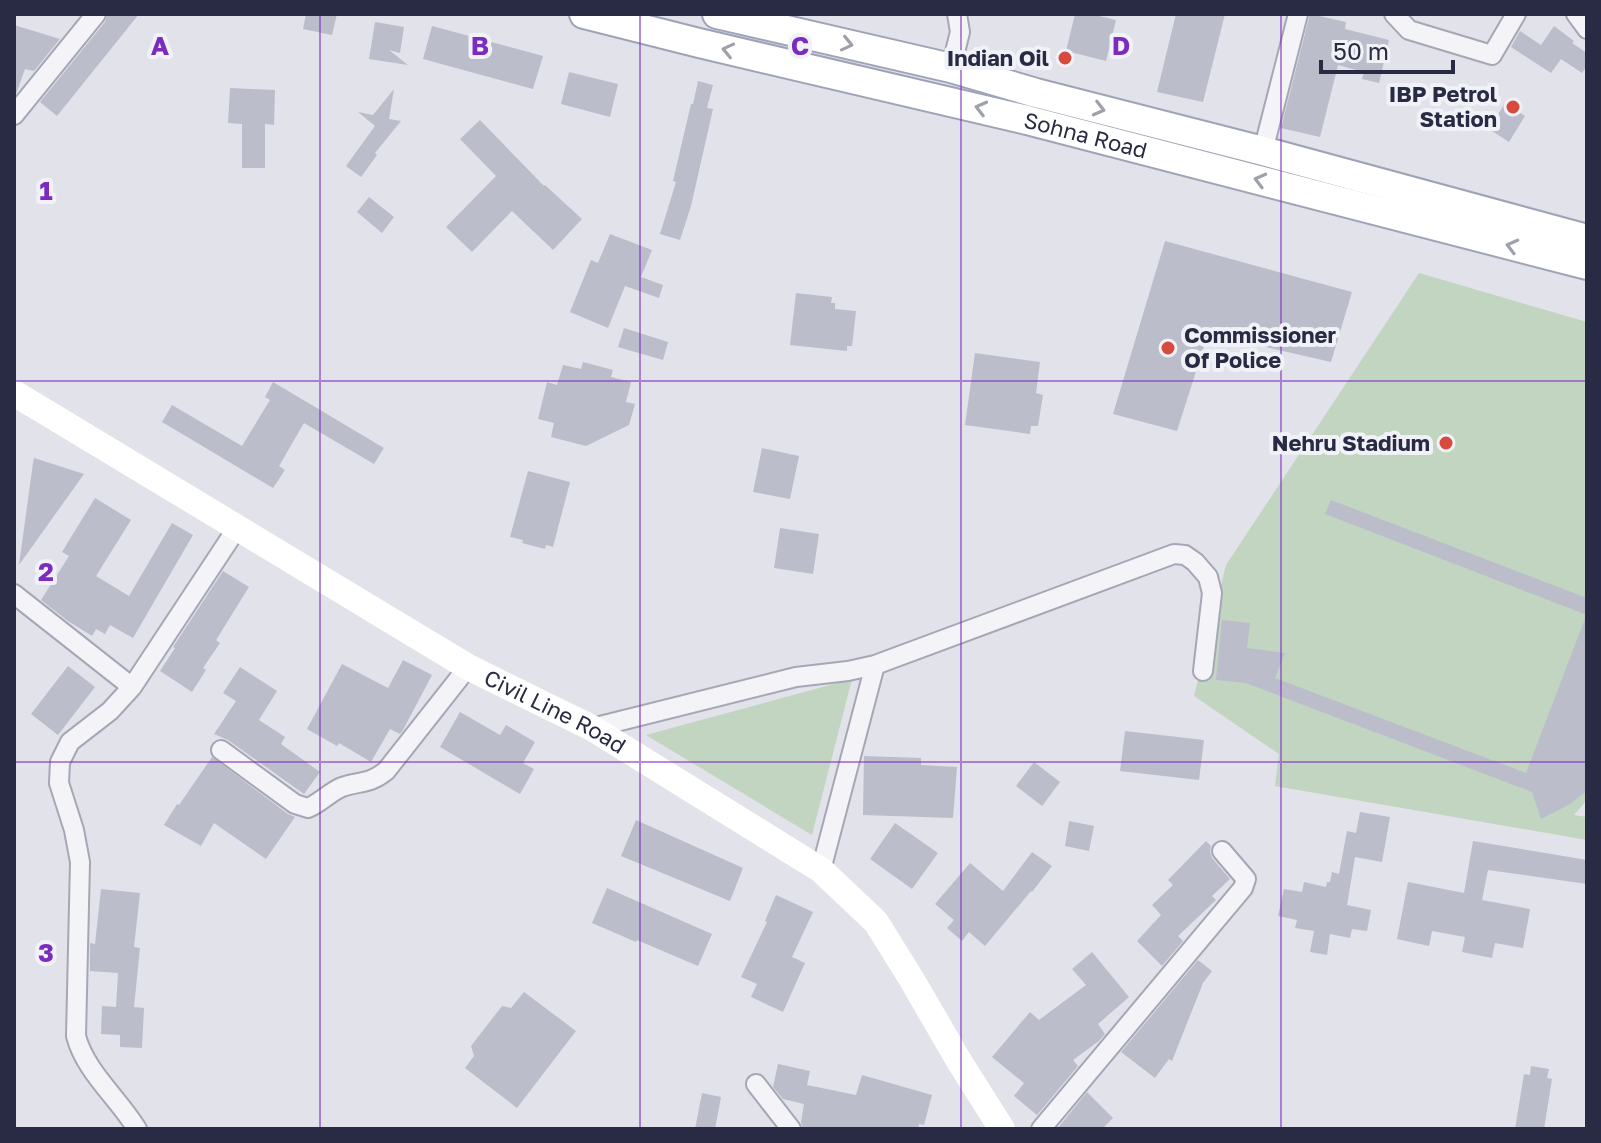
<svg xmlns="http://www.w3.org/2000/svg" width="1601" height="1143" viewBox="0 0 1601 1143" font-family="'Golos Text',sans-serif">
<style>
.green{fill:#c2d5c1}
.building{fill:#bbbdcb}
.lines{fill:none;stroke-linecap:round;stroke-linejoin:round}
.street-casing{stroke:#a6a7b5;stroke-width:22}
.primary-casing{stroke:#9fa3b7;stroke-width:32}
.street{stroke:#f4f4f8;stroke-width:18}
.secondary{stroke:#fff;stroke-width:26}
.primary{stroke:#fff;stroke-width:28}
.oneway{stroke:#9ea0aa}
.grid{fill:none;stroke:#7b2cbf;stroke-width:2;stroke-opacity:0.55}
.poi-dot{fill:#d74b3e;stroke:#f1f2f8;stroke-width:3}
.labels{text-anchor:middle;stroke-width:8;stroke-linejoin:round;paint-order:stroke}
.poi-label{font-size:22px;font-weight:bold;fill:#282b43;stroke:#f1f2f8;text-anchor:end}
.street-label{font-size:22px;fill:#282b43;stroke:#f1f2f8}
.grid-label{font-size:26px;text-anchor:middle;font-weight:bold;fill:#7b2cbf;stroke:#f1f2f8;stroke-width:8;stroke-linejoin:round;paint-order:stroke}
</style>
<rect width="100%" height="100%" fill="#e1e2ea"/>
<path class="green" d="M1419 273 1587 322V800L1574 815 1587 817V840L1275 786 1279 754 1194 696 1226 565Z
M852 679 812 835 646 735Z"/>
<path class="building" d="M108 14H139L57 116 40 102 105 22Z
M306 14H337L332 35 303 29Z
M1075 14H1091L1116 20 1106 61 1066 51Z
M1176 14H1225L1203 102 1157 92Z
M1310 14 1346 22 1345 29 1389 40 1379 83 1362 79 1364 72 1338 65 1320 137 1281 128Z
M375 22 404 27 400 53 389 50 408 65 369 59Z
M14 25 60 39 34 71 25 69 16 94 14 93Z
M432 26 543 56 533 89 423 59Z
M1554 26 1574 41 1572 43 1587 53V66L1582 73 1561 59 1551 73 1511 47 1520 31 1541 45Z
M569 72 618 84 610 117 561 104Z
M698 81 713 85 707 108 713 109 691 206 680 240 660 234 676 182 673 181 691 104H693Z
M230 88 275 90 274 125 265 124V168H242V124L228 123Z
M394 89 389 119 401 121 375 153 377 155 361 177 346 166 375 126 358 112 373 115Z
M1505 103 1525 116 1509 142 1489 129Z
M480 120 544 186 545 185 582 219 553 250 512 211 472 252 446 227 496 176 460 139Z
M369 197 394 217 382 233 357 212Z
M610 234 652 250 641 277 663 285 659 298 625 286 608 328 570 312 591 260 598 263Z
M1165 241 1352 292 1331 362 1208 334 1177 431 1113 414Z
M796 293 832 297 831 303H835V309L856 311 852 346H847V351L790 345Z
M624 328 668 342 663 360 618 347Z
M975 353 1040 362 1036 393 1043 395 1038 426H1031L1030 434 965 425Z
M583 362 613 370 611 377 631 382 626 402 635 404 629 425 586 446 551 437 554 423 538 419 547 382 557 385 563 365 581 369Z
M273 382 384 448 374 464 304 423 279 466 285 470 273 488 162 422 172 405 242 446 270 400 265 397Z
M762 448 799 456 790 499 753 492Z
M34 458 84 474 19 565 33 463Z
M528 471 570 482 553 547 546 545 545 549 522 543 523 540 510 537Z
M95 498 131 520 96 576 129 596 172 523 193 535 133 638 110 625 105 634 96 629 92 636 68 621 41 600 69 556 62 552Z
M1331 500 1587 598V615L1325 514Z
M780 528 819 534 813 574 774 568Z
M223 571 249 587 216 640 220 643 203 668 206 670 192 692 160 671 175 648 173 647Z
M1586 616 1587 791 1570 804 1541 819 1532 792 1246 683 1216 680 1222 620 1250 623 1247 648 1285 653 1275 678 1526 773Z
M403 660 432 675 403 730 400 734 390 729 371 762 339 743 337 746 307 729 342 664 388 688Z
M68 666 95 687 58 735 31 714Z
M240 667 277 691 259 720 285 737 281 744 320 772 304 794 228 740 214 734 236 701 223 693Z
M460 712 500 735 506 725 535 742 523 763 534 769 520 794 440 747Z
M1125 731 1204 740 1199 780 1120 771Z
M864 756 921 758V765L957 767 953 818 863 815Z
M212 757 288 814 295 817 266 859 214 823 201 846 164 825 177 804 179 805Z
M1034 762 1060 782 1042 806 1016 786Z
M1360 812 1390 817 1382 862 1355 857 1347 905 1371 910 1367 931 1352 929 1350 938 1330 934 1327 955 1310 952 1314 931 1295 928 1297 920 1278 916 1284 889 1302 892 1304 882 1326 887 1327 882H1330L1332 872 1339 874 1347 831 1356 833Z
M636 820 743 868 730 901 621 856Z
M1069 821 1094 826 1089 851 1065 846Z
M895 823 938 853 912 889 870 859Z
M1206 841 1211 846 1210 852 1212 858 1230 879 1212 896 1216 900 1178 936 1183 941 1162 966 1137 941 1161 915 1152 905 1173 885 1168 880Z
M1473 841 1587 860V884L1488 870 1482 900 1530 909 1523 948 1495 943 1492 958 1462 952 1465 937 1432 931 1429 946 1397 939 1408 882 1464 893Z
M1032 852 1052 866 1032 892 1031 891 985 946 969 932 962 941 947 928 954 920 935 904 970 863 1003 891Z
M607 888 712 934 698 966 637 940 636 942 592 923Z
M101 889 140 893 134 947 140 948 134 1007 144 1008 142 1048 120 1047V1035L101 1034 102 1006 116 1007 118 973 90 971V943L95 944Z
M776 895 813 912 792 957 805 963 783 1012 751 997 757 984 741 977 767 922 765 921Z
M1092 952 1129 997 1098 1024 1105 1034 1099 1041 1073 1060 1078 1066 1037 1115 1014 1096 1024 1083 992 1057 1030 1012 1039 1020 1086 985 1072 969Z
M1198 960 1212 971 1203 983 1172 1061 1169 1059 1155 1078 1121 1052Z
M524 992 576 1031 517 1108 465 1068 474 1056 471 1046 502 1006 511 1008Z
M778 1064 810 1071 807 1085 856 1095 862 1075 932 1095 924 1125 919 1124 918 1129H803L801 1122 804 1104 783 1099 773 1087Z
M1531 1066 1549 1069 1547 1078 1552 1079 1544 1129H1515L1524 1074 1530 1075Z
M1087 1092 1113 1118 1102 1129H1057Z
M702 1093 721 1097 715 1129H695Z"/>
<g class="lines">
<g class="street-casing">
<path id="street" d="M1394 14 1409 30 1492 55 1516 14
M1576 14 1587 29
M951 68 960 32 957 14
M14 115 96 14
M1263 151 1298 14
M14 594 132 687
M592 728 796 677 848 671 875 665 1174 554 1185 555 1195 562 1208 577 1212 593 1203 671
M221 750 295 804 308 808C320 803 330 792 342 787 360 781 370 784 386 771L468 667
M821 870 875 665
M756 1084 791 1129
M137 1129C118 1098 85 1071 76 1036L80 862 74 830 59 783 60 762 70 742 110 711 132 687 237 528
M1041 1129 1243 888 1246 879 1222 851"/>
</g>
<g class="primary-casing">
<g id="primary">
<path id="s2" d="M584 14 699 43 1027 120 1587 265"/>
<path d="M717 14 951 68 1036 93 1263 151 1587 239"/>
</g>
</g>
<use href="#street" class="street"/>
<path class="secondary" id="s1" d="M14 393 468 667 592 728 821 870 876 922 912 980 959 1061 1002 1129"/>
<use href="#primary" class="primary"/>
</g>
<defs><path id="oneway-chevron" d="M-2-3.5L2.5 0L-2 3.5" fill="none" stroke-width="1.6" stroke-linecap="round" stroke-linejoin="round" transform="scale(2)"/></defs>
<g class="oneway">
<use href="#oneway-chevron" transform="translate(847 44) rotate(13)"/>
<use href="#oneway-chevron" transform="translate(728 50) rotate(-167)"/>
<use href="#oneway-chevron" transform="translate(981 108) rotate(-166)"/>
<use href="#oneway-chevron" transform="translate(1099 109) rotate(14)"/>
<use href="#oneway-chevron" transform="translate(1260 180) rotate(-165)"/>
<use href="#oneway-chevron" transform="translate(1512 246) rotate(-165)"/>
</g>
<path class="grid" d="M320 14V1129M640 14V1129M961 14V1129M1281 14V1129M14 381H1587M14 762H1587"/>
<g class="poi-dot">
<circle cx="1065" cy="58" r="8"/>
<circle cx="1513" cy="107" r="8"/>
<circle cx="1168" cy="348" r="8"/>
<circle cx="1446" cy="443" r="8"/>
</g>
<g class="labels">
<g class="poi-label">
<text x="1049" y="66">Indian Oil</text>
<text x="1497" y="102">IBP Petrol<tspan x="1497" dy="25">Station</tspan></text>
<text x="1184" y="343" text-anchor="start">Commissioner<tspan x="1184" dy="25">Of Police</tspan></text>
<text x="1430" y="451">Nehru Stadium</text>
</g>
<g class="street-label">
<text dy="8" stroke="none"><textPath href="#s2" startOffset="516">Sohna Road</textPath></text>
<text dy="8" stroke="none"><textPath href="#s1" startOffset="628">Civil Line Road</textPath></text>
</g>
</g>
<g class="grid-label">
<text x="160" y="55">A</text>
<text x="480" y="55">B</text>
<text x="800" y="55">C</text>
<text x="1121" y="55">D</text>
<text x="46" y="200">1</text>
<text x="46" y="581">2</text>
<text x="46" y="962">3</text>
</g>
<rect width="1601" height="1143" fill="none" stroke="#282b43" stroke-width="32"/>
<path d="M1321 60v12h132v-12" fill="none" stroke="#282b43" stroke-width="4"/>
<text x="1333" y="60" font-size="24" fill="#282b43" stroke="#f1f2f8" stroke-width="6" paint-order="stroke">50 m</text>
</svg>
